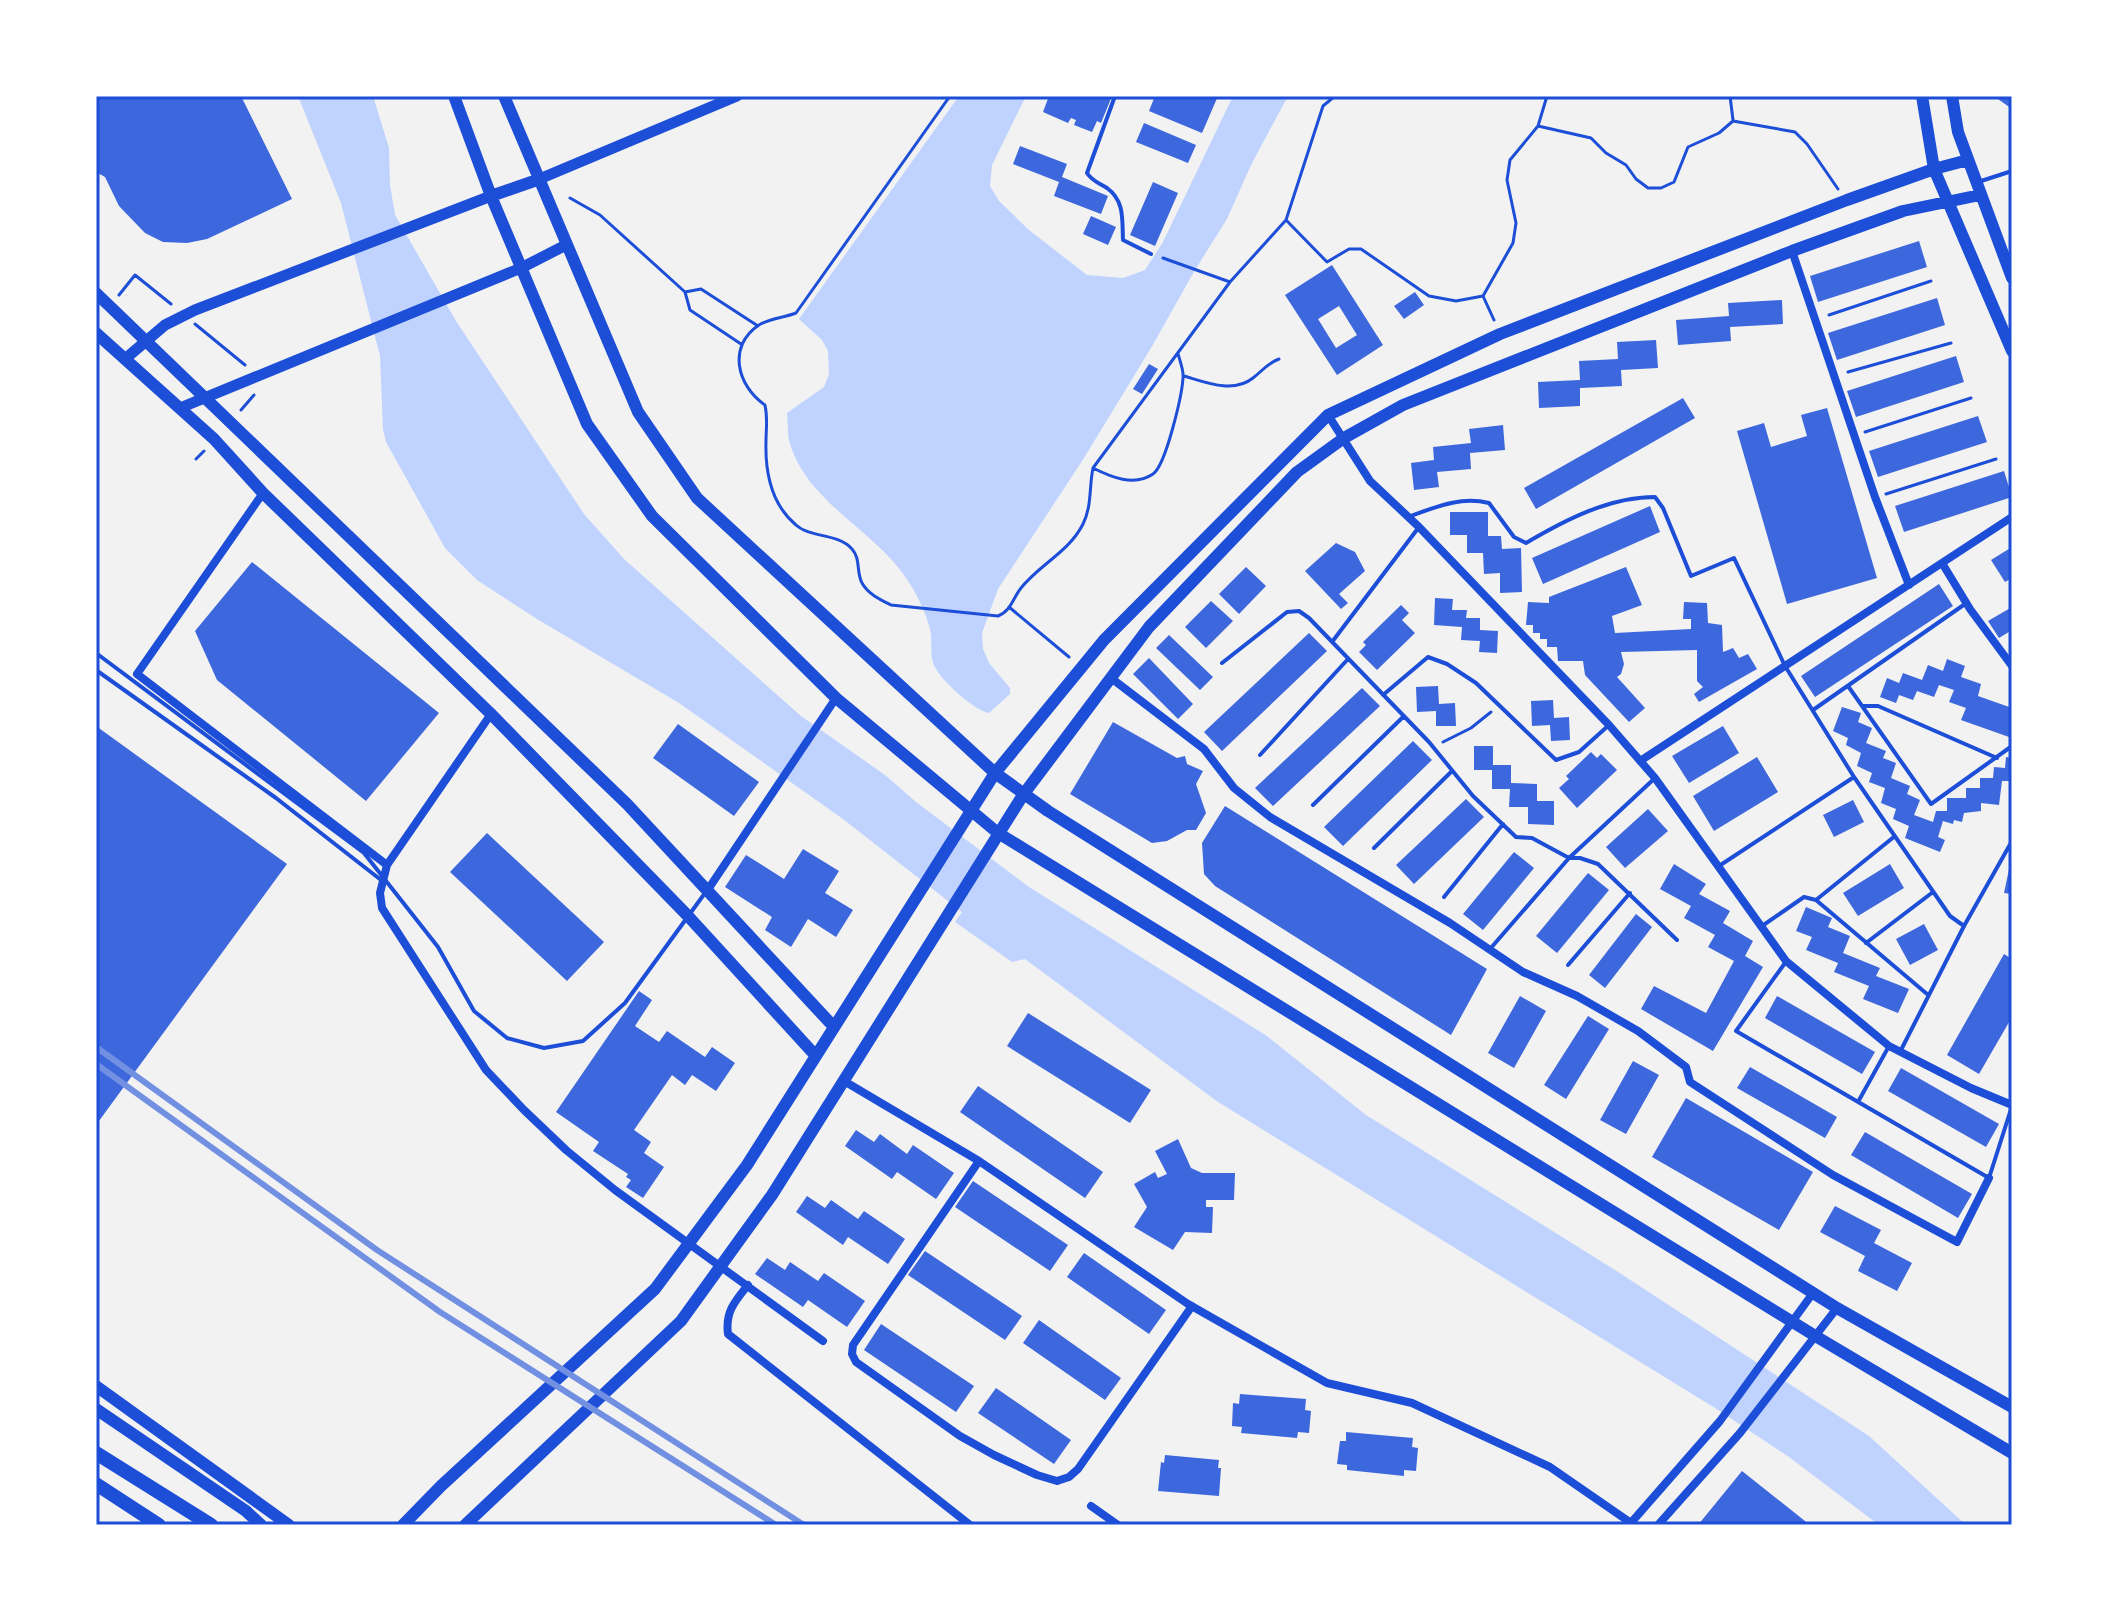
<svg xmlns="http://www.w3.org/2000/svg" width="2108" height="1621" viewBox="0 0 2108 1621" font-family="Literata,serif">
<style>
.water{fill:#bfd3fe}
.building{fill:#3d67dc;fill-rule:evenodd}
.lines{fill:none;stroke-linecap:round;stroke-linejoin:round}
.path{stroke:#1d4ed8;stroke-width:3}
.service{stroke:#1d4ed8;stroke-width:4}
.minor{stroke:#1d4ed8;stroke-width:8}
.tertiary{stroke:#1d4ed8;stroke-width:11}
.secondary{stroke:#1d4ed8;stroke-width:12}
.primary{stroke:#1d4ed8;stroke-width:14}
.rail{stroke:#7290e2;stroke-width:6}
.neatline{fill:none;stroke:#1d4ed8;stroke-width:3}
</style>
<rect width="100%" height="100%" fill="#f2f2f2"/>
<path class="water" d="M298 96H373L389 148 390 185 395 215 456 321 584 514 624 559 801 716 885 775 916 802 1029 887 1267 1036 1366 1115 1615 1270 1869 1436 1966 1525H1879L1789 1457 1715 1408 1218 1102 1025 959 1012 962 955 922 962 912 843 819 679 703 537 619 477 580 445 548 386 442 383 429 380 356 341 203Z
M959 96H1026L992 165 990 186 999 201 1029 230 1087 275 1123 278 1145 270 1163 242 1233 96H1288L1251 165 1227 219 1195 270 1151 348 1084 458 998 589 982 633 983 649 989 663 1010 688V694L989 713C975 711 939 679 934 665 929 654 933 641 930 629 926 613 918 597 910 584 878 531 809 505 790 444 787 434 788 422 787 413L824 387 829 374 828 351 822 340 799 319Z"/>
<path class="building" d="M96 96H241L292 199 207 239 187 243 163 242 145 233 119 206 105 177 96 172Z
M1049 96H1112L1101 123 1097 121 1092 132 1074 125 1076 120 1071 118 1068 123 1043 112Z
M1155 96H1218L1202 133 1149 111Z
M1997 96H2012V109L1998 99Z
M1144 123 1196 145 1188 163 1136 142Z
M1020 146 1067 164 1062 177 1108 196 1101 214 1054 196 1059 182 1013 164Z
M1153 182 1178 193 1155 246 1130 235Z
M1091 216 1116 227 1108 245 1083 234Z
M1919 241 1927 267 1818 302 1810 276Z
M1332 265 1383 345 1337 375 1285 295ZM1339 306 1357 335 1336 348 1318 319Z
M1415 292 1424 305 1404 319 1394 306Z
M1937 298 1945 325 1837 360 1828 333Z
M1782 300 1783 324 1730 327 1731 341 1678 345 1676 320 1729 316 1728 303Z
M1656 340 1658 368 1621 370 1622 386 1580 388V406L1539 408 1538 382 1580 380 1579 361 1618 359 1617 342Z
M1956 356 1964 382 1856 417 1847 391Z
M1149 364 1158 369 1142 394 1133 389Z
M1683 398 1695 418 1536 509 1524 488Z
M1827 408 1877 578 1787 604 1737 431 1764 423 1771 447 1807 436 1801 415Z
M1978 416 1987 442 1878 477 1869 451Z
M1503 425 1505 450 1470 453 1471 469 1437 472 1439 487 1414 490 1411 463 1434 460 1433 447 1471 443 1469 429Z
M2004 471 2012 497 1904 532 1895 506Z
M1650 506 1660 532 1543 584 1532 558Z
M1450 512H1488V536H1501L1502 549 1521 548 1522 592 1500 593V573L1484 574 1483 553H1467V535H1450Z
M1336 543 1355 552 1365 571 1339 594 1348 603 1341 609 1305 571Z
M2012 547V578L2005 582 1991 560Z
M252 562 439 713 366 801 217 680 195 631Z
M1246 567 1266 586 1239 614 1219 594Z
M1626 567 1642 605 1612 616 1615 633 1691 629V619H1683L1684 602 1707 603 1708 623 1722 625 1723 652 1733 648 1739 658 1748 654 1757 669 1699 702 1694 694 1703 687 1697 681V650L1621 652 1624 664 1621 674 1617 677 1645 708 1629 722 1585 675 1583 661H1558L1557 647H1547V639H1540V633H1533V625H1526L1528 602 1549 603V597Z
M1939 584 1953 606 1815 697 1801 676Z
M1435 598 1453 599 1452 610H1467L1466 618H1480V630L1498 631 1497 653 1479 652 1480 641 1461 640 1462 627 1434 625Z
M1211 601 1233 621 1206 648 1185 627Z
M1401 605 1409 613 1402 620 1415 633 1377 670 1359 652 1366 645 1363 642Z
M2012 607V630L1999 638 1988 621Z
M1309 633 1327 651 1222 751 1204 732Z
M1169 635 1213 677 1200 690 1156 648Z
M1149 658 1193 704 1178 719 1133 674Z
M1947 659 1965 666 1961 677 1981 684 1978 696 2012 708 2009 737 1961 720 1966 708 1949 702 1954 690 1939 685 1934 697 1917 691 1913 700 1899 695 1896 703 1880 697 1887 678 1899 683 1903 673 1922 680 1928 665 1943 671Z
M1438 686 1439 704 1455 703 1456 726H1436V711L1417 712 1416 687Z
M1362 688 1380 706 1273 806 1255 788Z
M1553 700 1554 718 1569 717 1570 740 1551 741 1550 725 1532 726 1531 701Z
M1842 707 1861 713 1858 722 1872 728 1866 743 1886 751 1883 758 1896 763 1891 778 1910 786 1907 794 1920 800 1914 815 1933 822 1936 811H1947V798H1966V788H1980V778H1993L1994 767 2005 768 2006 757 2012 758V781H2002L1999 805 1981 803V811L1964 813 1962 822 1954 820 1953 824 1943 821 1938 837 1945 840 1940 852 1905 838 1909 826 1893 819 1896 809 1881 803 1885 788 1869 782 1872 773 1857 766 1861 753 1846 745 1848 738 1833 731Z
M1113 722 1177 758 1185 756 1187 764 1203 771 1196 784 1206 813 1196 830H1187L1167 841 1152 843 1070 794Z
M678 724 759 782 734 816 653 758Z
M96 726 287 864 96 1125Z
M1723 726 1739 753 1689 783 1672 756Z
M1413 741 1432 760 1343 846 1324 827Z
M1474 746H1493V765H1511V783L1537 784V801H1554V825L1528 824V807H1509L1510 789H1492V770H1474Z
M1591 752 1597 758 1601 754 1617 770 1577 808 1559 788 1569 779 1566 776Z
M1757 757 1778 792 1714 831 1693 796Z
M1466 799 1484 817 1414 884 1396 865Z
M1853 800 1864 822 1834 837 1823 815Z
M1225 806 1487 969 1451 1035 1215 886 1204 874 1202 843Z
M1648 809 1668 831 1625 868 1606 847Z
M487 833 604 942 567 981 450 872Z
M803 849 839 871 825 893 853 910 836 937 808 919 791 947 765 930 772 917 725 887 746 855 784 879Z
M1514 852 1534 868 1483 930 1463 914Z
M2011 860 2012 861V894L2004 893Z
M1674 864 1706 884 1699 894 1730 911 1723 923 1753 941 1745 956 1763 967 1713 1051 1641 1009 1654 986 1706 1013 1734 961 1708 947 1715 935 1684 918 1691 906 1660 889Z
M1890 864 1904 888 1858 916 1843 893Z
M1588 873 1609 890 1557 953 1536 936Z
M1806 907 1832 918 1828 927 1850 936 1843 953 1880 968 1876 976 1909 989 1898 1013 1863 999 1869 986 1834 972 1838 963 1806 950 1812 937 1796 931Z
M1636 914 1652 927 1605 988 1589 975Z
M1924 924 1938 950 1910 965 1896 939Z
M2004 954 2012 959V1017L1979 1074 1947 1055Z
M639 991 652 1000 635 1026 659 1042 667 1031 705 1057 712 1047 735 1063 716 1091 692 1075 685 1085 672 1075 634 1130 651 1142 644 1153 664 1167 643 1198 626 1187 631 1180 626 1177 628 1174 593 1151 599 1142 556 1112Z
M1520 996 1546 1011 1514 1068 1488 1053Z
M1777 996 1875 1052 1862 1074 1765 1018Z
M1028 1013 1151 1090 1130 1123 1007 1046Z
M1588 1016 1609 1029 1566 1099 1544 1085Z
M1633 1061 1659 1075 1626 1134 1600 1120Z
M1750 1067 1837 1117 1825 1138 1737 1088Z
M1901 1068 1999 1124 1986 1147 1888 1091Z
M978 1086 1103 1172 1085 1198 960 1112Z
M1686 1098 1813 1172 1779 1230 1652 1157Z
M856 1130 874 1142 880 1134 907 1154 913 1145 954 1173 936 1199 897 1172 892 1179 845 1146Z
M1865 1132 1972 1194 1958 1218 1851 1155Z
M1178 1139 1191 1168 1202 1173H1235L1234 1200H1206V1207H1213L1212 1233 1185 1232 1173 1250 1134 1227 1147 1207 1134 1184 1155 1172 1158 1178 1167 1174 1155 1151Z
M973 1181 1068 1245 1050 1271 955 1207Z
M807 1196 825 1208 831 1200 858 1219 864 1211 905 1239 888 1264 848 1237 843 1245 796 1212Z
M1835 1206 1881 1230 1874 1243 1912 1263 1897 1291 1858 1271 1865 1256 1820 1232Z
M925 1251 1022 1316 1005 1340 908 1275Z
M1084 1253 1166 1310 1149 1334 1067 1277Z
M767 1258 785 1270 790 1262 818 1281 824 1273 865 1301 847 1327 808 1300 803 1307 755 1274Z
M1039 1320 1121 1378 1105 1400 1023 1343Z
M881 1324 974 1386 956 1412 864 1350Z
M996 1388 1071 1440 1054 1464 978 1413Z
M1240 1394 1306 1399 1305 1410 1311 1411 1309 1433 1298 1432 1297 1438 1241 1433 1242 1427 1232 1426 1233 1403 1239 1404Z
M1346 1432 1413 1438 1412 1447 1418 1448 1416 1471 1404 1470V1476L1347 1470V1465L1337 1464 1340 1441H1346Z
M1165 1455 1219 1460 1218 1468H1221L1219 1496 1158 1491 1161 1462 1164 1463Z
M1742 1471 1810 1525H1698Z"/>
<g class="lines">
<path class="path" d="M950 96 796 313C784 318 770 318 759 325 727 346 737 386 765 405 768 419 766 428 766 441 765 472 771 504 796 525 810 538 838 533 852 549 861 559 856 572 862 583 868 594 881 600 891 605L998 616C1011 611 1013 598 1021 588 1040 564 1069 552 1083 524 1092 506 1089 487 1093 468L1230 282 1286 220 1323 106 1335 96
M1547 96 1538 126 1591 138 1606 153 1626 165 1636 179 1648 188H1661L1674 182 1688 147 1719 133 1733 121 1795 132 1807 144 1838 189
M1730 96 1733 120
M570 198 600 215 685 292
M1286 220 1327 262 1349 249H1361L1429 296 1456 301 1483 296
M1163 258 1230 282
M119 295 135 275 171 304
M1829 315 1931 281
M1494 320 1483 296 1513 243 1516 223 1507 180 1510 160 1538 126
M195 324 245 365
M741 344 690 310 685 292 701 289 758 326
M1848 372 1951 343
M1184 376C1205 382 1233 394 1253 378 1262 371 1268 363 1279 359
M241 410 254 395
M1865 432 1971 398
M196 459 204 451
M1093 468C1111 477 1134 487 1153 474 1166 465 1182 395 1183 378 1184 371 1180 361 1178 354
M1886 494 1996 459
M1009 607 1069 657
M1443 742 1471 728 1491 712"/>
<path class="service" d="M1115 96 1087 173C1093 182 1098 182 1107 188 1125 201 1122 220 1123 240L1151 254
M1978 182 2012 171
M1408 517C1436 507 1460 496 1489 503L1514 537 1526 543C1565 520 1609 497 1655 497L1663 508 1691 576 1734 558 1785 666 1854 777 1950 916 1964 926
M1332 642 1419 527
M96 653 364 853 438 947 474 1011 507 1038 544 1048 583 1041 625 1003 705 893
M1222 663 1287 612 1299 611 1309 618 1429 742 1473 796 1516 837 1532 838 1569 858H1580L1598 864 1677 940
M96 670 276 798 381 880
M1848 686 1931 804 2012 746
M1383 695 1428 657 1447 664 1476 683 1556 760 1579 752 1609 725
M1862 706H1878L1997 758
M1813 710 1965 604
M1260 755 1348 659
M1313 805 1404 716
M1374 848 1452 771
M1719 866 1854 777
M1444 897 1503 824
M1816 900 1927 994
M1762 926 1804 897 1816 900 1895 836
M1866 943 1933 892
M1490 949 1569 858 1655 778
M1785 963 1736 1031 1989 1178 2012 1106
M1568 965 1630 893
M1901 1050 1964 926 2012 841
M1858 1102 1889 1046"/>
<path class="minor" d="M1792 251 1875 497 1909 585
M1328 415 1370 481 1419 527 1609 725 1655 778 1786 961 1889 1046 1971 1088 2012 1105
M263 493 137 674 387 865 491 714
M1942 563 1970 609 2012 666
M1111 678 1204 749 1234 788 1270 817 1450 923 1523 972 1577 996 1638 1031 1686 1067 1690 1082 1833 1175 1957 1242 1989 1178
M1640 761 2012 517
M387 865 380 893 382 908 486 1070 524 1110 566 1150 615 1190 823 1341
M707 891 836 698
M844 1081 979 1161 1188 1304 1327 1383 1412 1403 1550 1467 1634 1525
M979 1161 853 1345 852 1354 856 1362 960 1436 994 1455 1037 1475 1057 1481 1069 1477 1078 1469 1192 1306
M748 1285C735 1301 725 1312 728 1334L970 1525
M1091 1506 1118 1525
M1630 1524 1720 1421 1813 1293
M1658 1525 1740 1433 1837 1308"/>
<path class="tertiary" d="M537 180 737 96
M125 359 165 325 195 310 491 196
M180 408 521 268 566 245"/>
<path class="secondary" d="M454 96 491 196 587 424 652 516 836 698 998 833 1817 1337 2012 1453
M504 96 638 412 697 498 995 773 1048 811 1837 1308 2012 1407
M1922 96 1934 169 2012 351
M1952 96 1958 132 2012 278
M491 196 537 180
M96 293 627 804 833 1026
M96 333 214 439 263 493 491 714 688 916 815 1055
M96 1386 289 1525
M96 1409 246 1511 261 1525
M403 1525 441 1486 655 1289 747 1165 995 773 1104 640 1328 415 1500 334 1847 200 1934 169 1968 160
M465 1525 681 1321 772 1195 1023 795 1149 627 1297 472 1344 438 1403 405 1792 251 1903 211 1980 195"/>
<path class="primary" d="M96 1453 211 1525
M96 1484 159 1525"/>
<path class="rail" d="M96 1047 377 1250 804 1525
M96 1064 440 1312 776 1525"/>
</g>
<rect width="2108" height="1621" fill="none" stroke="#ffffff" stroke-width="196"/>
<rect x="98" y="98" width="1912" height="1425" class="neatline"/>
</svg>
